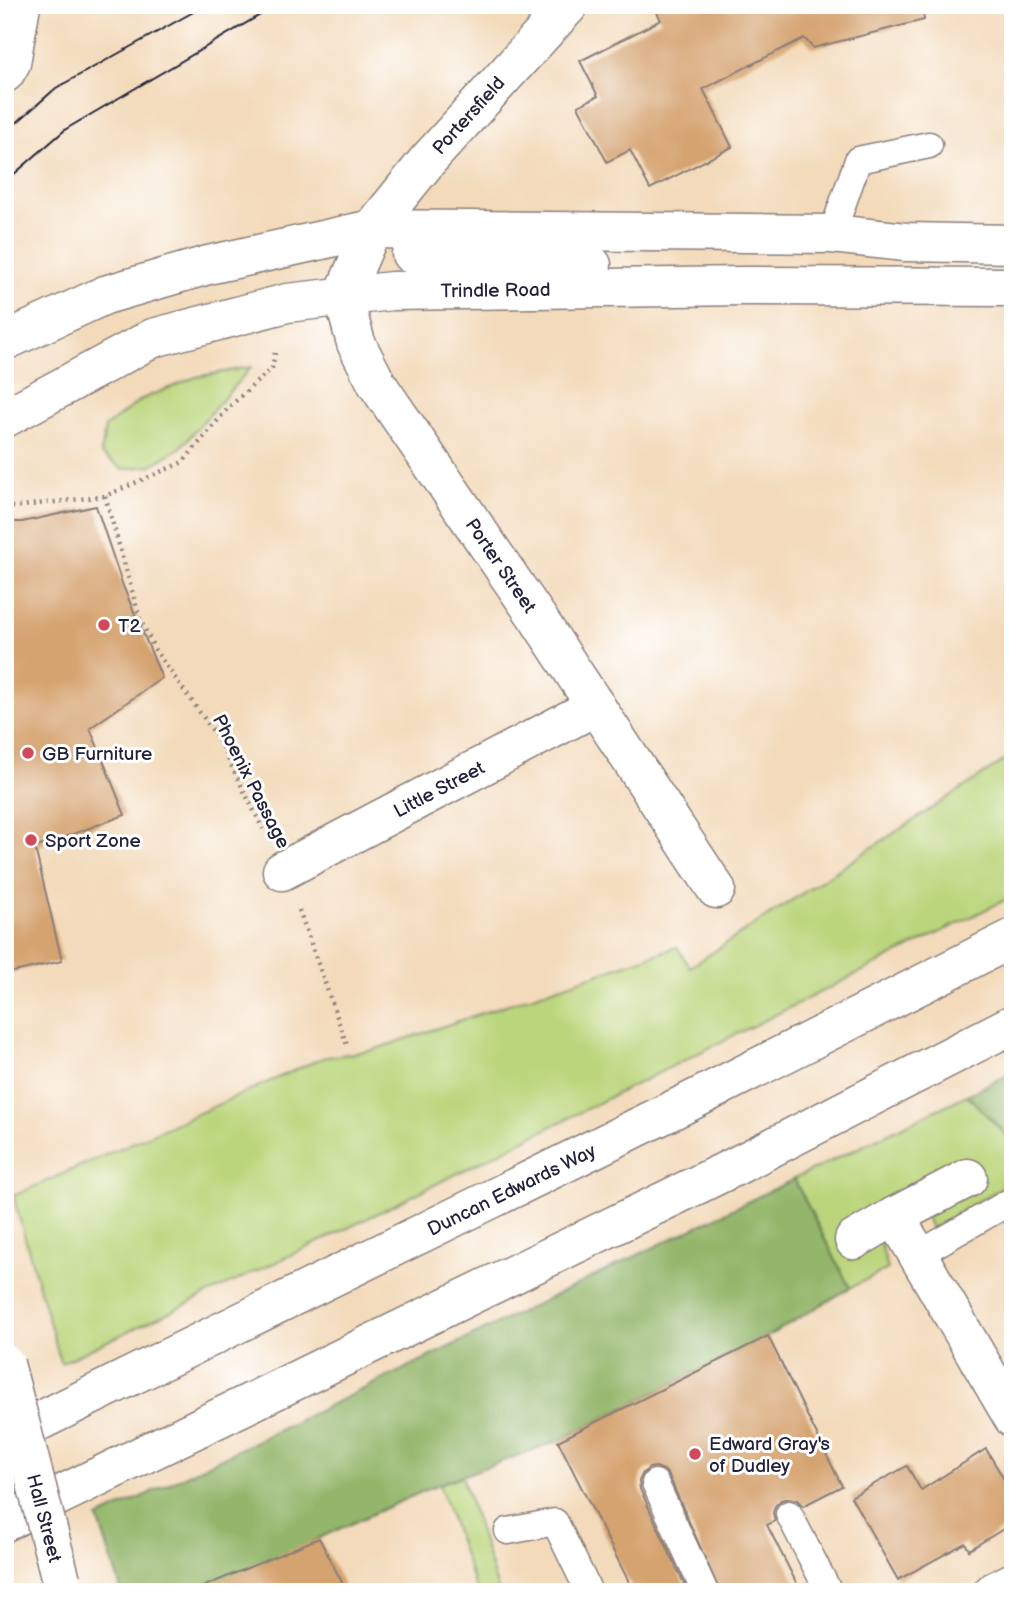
<svg xmlns="http://www.w3.org/2000/svg" width="1018" height="1597" viewBox="0 0 1018 1597" font-family="'Balsamiq Sans',sans-serif">
<style>
.green{fill:#bbd57b;stroke:#6e7c5b;stroke-width:2}
.forest{fill:#94b66b;stroke:#5b6c53;stroke-width:2}
.building{fill:#d5a36f}
.lines{fill:none;stroke-linecap:round;stroke-linejoin:round}
.lane-casing{stroke:#8a7e7a;stroke-width:29}
.street-casing{stroke:#8a7e7a;stroke-width:41}
.secondary-casing{stroke:#8a7e7a;stroke-width:41}
.highway-casing{stroke:#8a7e7a;stroke-width:41}
.path{stroke:#8a7e7a;stroke-width:4.5;stroke-dasharray:2 5;stroke-linecap:butt}
.lane{stroke:#fff;stroke-width:26}
.street{stroke:#fff;stroke-width:38}
.secondary{stroke:#fff;stroke-width:38}
.highway{stroke:#fff;stroke-width:38}
.tram{stroke:#22223b;stroke-width:2}
.secondary-bridge-casing{stroke:#8a7e7a;stroke-width:41;stroke-linecap:butt}
.secondary-bridge{stroke:#fff;stroke-width:38}
.poi-dot{fill:#d1495b;stroke:#fff;stroke-width:2.5}
.labels{text-anchor:middle;stroke-width:6;stroke-linejoin:round;paint-order:stroke}
.street-label{font-size:19px;fill:#22223b;stroke:#fff}
.poi-label{font-size:19px;fill:#22223b;stroke:#fff;text-anchor:start}
</style>
<rect width="100%" height="100%" fill="#fff"/>
<filter id="ink" filterUnits="userSpaceOnUse"><feTurbulence type="fractalNoise" baseFrequency=".0143" numOctaves="2"/><feDisplacementMap in="SourceGraphic" scale="14" xChannelSelector="R" yChannelSelector="G"/><feConvolveMatrix kernelMatrix="1 2 1 2 8 2 1 2 1" color-interpolation-filters="sRGB"/></filter>
<filter id="wash" filterUnits="userSpaceOnUse"><feTurbulence type="fractalNoise" baseFrequency=".00686" numOctaves="4" result="noise"/><feDisplacementMap in="SourceGraphic" scale="28" xChannelSelector="R" yChannelSelector="G"/><feGaussianBlur stdDeviation="1.57" result="paint"/><feColorMatrix in="noise" values="0 0 0 0 0 0 0 0 0 0 0 0 0 0 0 0 0 1.4 0 .05"/><feComposite in="paint" operator="in"/></filter>
<g filter="url(#wash)">
<rect width="100%" height="100%" fill="#f3daba"/>
<path class="green" d="M251 367 181 447 150 466 123 469 101 454 105 427 142 399 196 377Z
M1013 755V896L340 1232 61 1363 13 1196 322 1058 373 1050 677 947 690 967Z
M967 1095 1013 1142V1181L931 1229 926 1216 880 1241 888 1269 850 1288 794 1179Z
M462 1476 499 1592H477L439 1484Z"/>
<path class="forest" d="M1013 1072V1142L967 1095Z
M794 1179 850 1288 768 1336 558 1441 439 1484 319 1538 214 1592H122L98 1518Z"/>
<g id="blocks">
<path class="building" d="M653 5H922L924 20 813 48 804 38 703 89 732 147 650 189 630 150 607 162 578 106 598 96 580 61 661 20Z
M96 506 123 586 162 678 90 728 125 815 35 848 62 961 5 974V522H22Z
M768 1336 842 1486 803 1506 797 1500 790 1498 781 1500 775 1506 773 1513 775 1521 767 1525 801 1592H720L669 1476 664 1470 656 1467 649 1468 643 1473 639 1481 640 1489 688 1592H634L558 1441Z
M986 1449 1013 1494V1523L969 1550 965 1543 898 1580 851 1497 907 1466 921 1490Z
M319 1538 347 1592H193V1591Z"/>
</g>
</g>
<g filter="url(#ink)">
<use href="#blocks" fill-opacity="0" stroke="#8a7e7a" stroke-width="2"/>
<g class="lines">
<g class="lane-casing">
<path id="lane" d="M832 234 858 160 929 145
M919 1254 1013 1200
M655 1483 705 1592
M789 1514 829 1592
M508 1531 555 1522 589 1592"/>
</g>
<g class="street-casing">
<g id="street">
<path id="s1" d="M569 5 428 160 372 229 343 296 356 343 377 384 537 617 716 889"/>
<path d="M5 73 11 63 21 5"/>
<path id="s2" d="M282 871 596 706"/>
<path d="M895 1216 1013 1418"/>
<path d="M854 1240 895 1216 968 1178"/>
</g>
</g>
<g class="secondary-casing">
<g id="secondary">
<path d="M411 254 592 265"/>
<path d="M5 341 105 295 208 265 372 229 832 234 906 242 1013 244"/>
<path id="s3" d="M5 418 153 338 287 303 392 291 743 286 1013 287"/>
<path d="M993 1592 1013 1582"/>
</g>
</g>
<g class="highway-casing">
<g id="highway">
<path id="s4" d="M5 1438 689 1102 1013 938"/>
<path d="M5 1522 734 1167 1013 1024"/>
</g>
</g>
<path class="path" d="M105 496 140 619 155 650 216 735 263 829
M5 508 105 496 183 462 229 407 272 368 275 352
M299 910 348 1048"/>
<use href="#lane" class="lane"/>
<use href="#street" class="street"/>
<use href="#secondary" class="secondary"/>
<use href="#highway" class="highway"/>
<path class="tram" d="M5 133 56 88 206 5
M5 182 66 129 277 5"/>
<g class="secondary-bridge-casing">
<g id="secondary-bridge">
<path id="s5" d="M5 1364 61 1580"/>
</g>
</g>
<use href="#secondary-bridge" class="secondary-bridge"/>
</g>
</g>
<g class="poi-dot">
<circle cx="104" cy="625" r="7"/>
<circle cx="28" cy="753" r="7"/>
<circle cx="31" cy="840" r="7"/>
<circle cx="695" cy="1454" r="7"/>
</g>
<g class="labels">
<g class="street-label">
<text transform="translate(468 115) rotate(-48)" y="7">Portersfield</text>
<text dy="7" stroke="none"><textPath href="#s3" startOffset="516">Trindle Road</textPath></text>
<text dy="7" stroke="none"><textPath href="#s1" startOffset="686">Porter Street</textPath></text>
<text transform="translate(252 781) rotate(63)" y="7">Phoenix Passage</text>
<text dy="7" stroke="none"><textPath href="#s2" startOffset="177">Little Street</textPath></text>
<text dy="7" stroke="none"><textPath href="#s4" startOffset="564">Duncan Edwards Way</textPath></text>
<text dy="7" stroke="none"><textPath href="#s5" startOffset="159">Hall Street</textPath></text>
</g>
<g class="poi-label">
<text x="118" y="632">T2</text>
<text x="42" y="760">GB Furniture</text>
<text x="45" y="847">Sport Zone</text>
<text x="709" y="1450">Edward Gray's<tspan x="709" dy="22">of Dudley</tspan></text>
</g>
</g>
<rect width="1018" height="1597" fill="none" stroke="#fff" stroke-width="28"/>
</svg>
